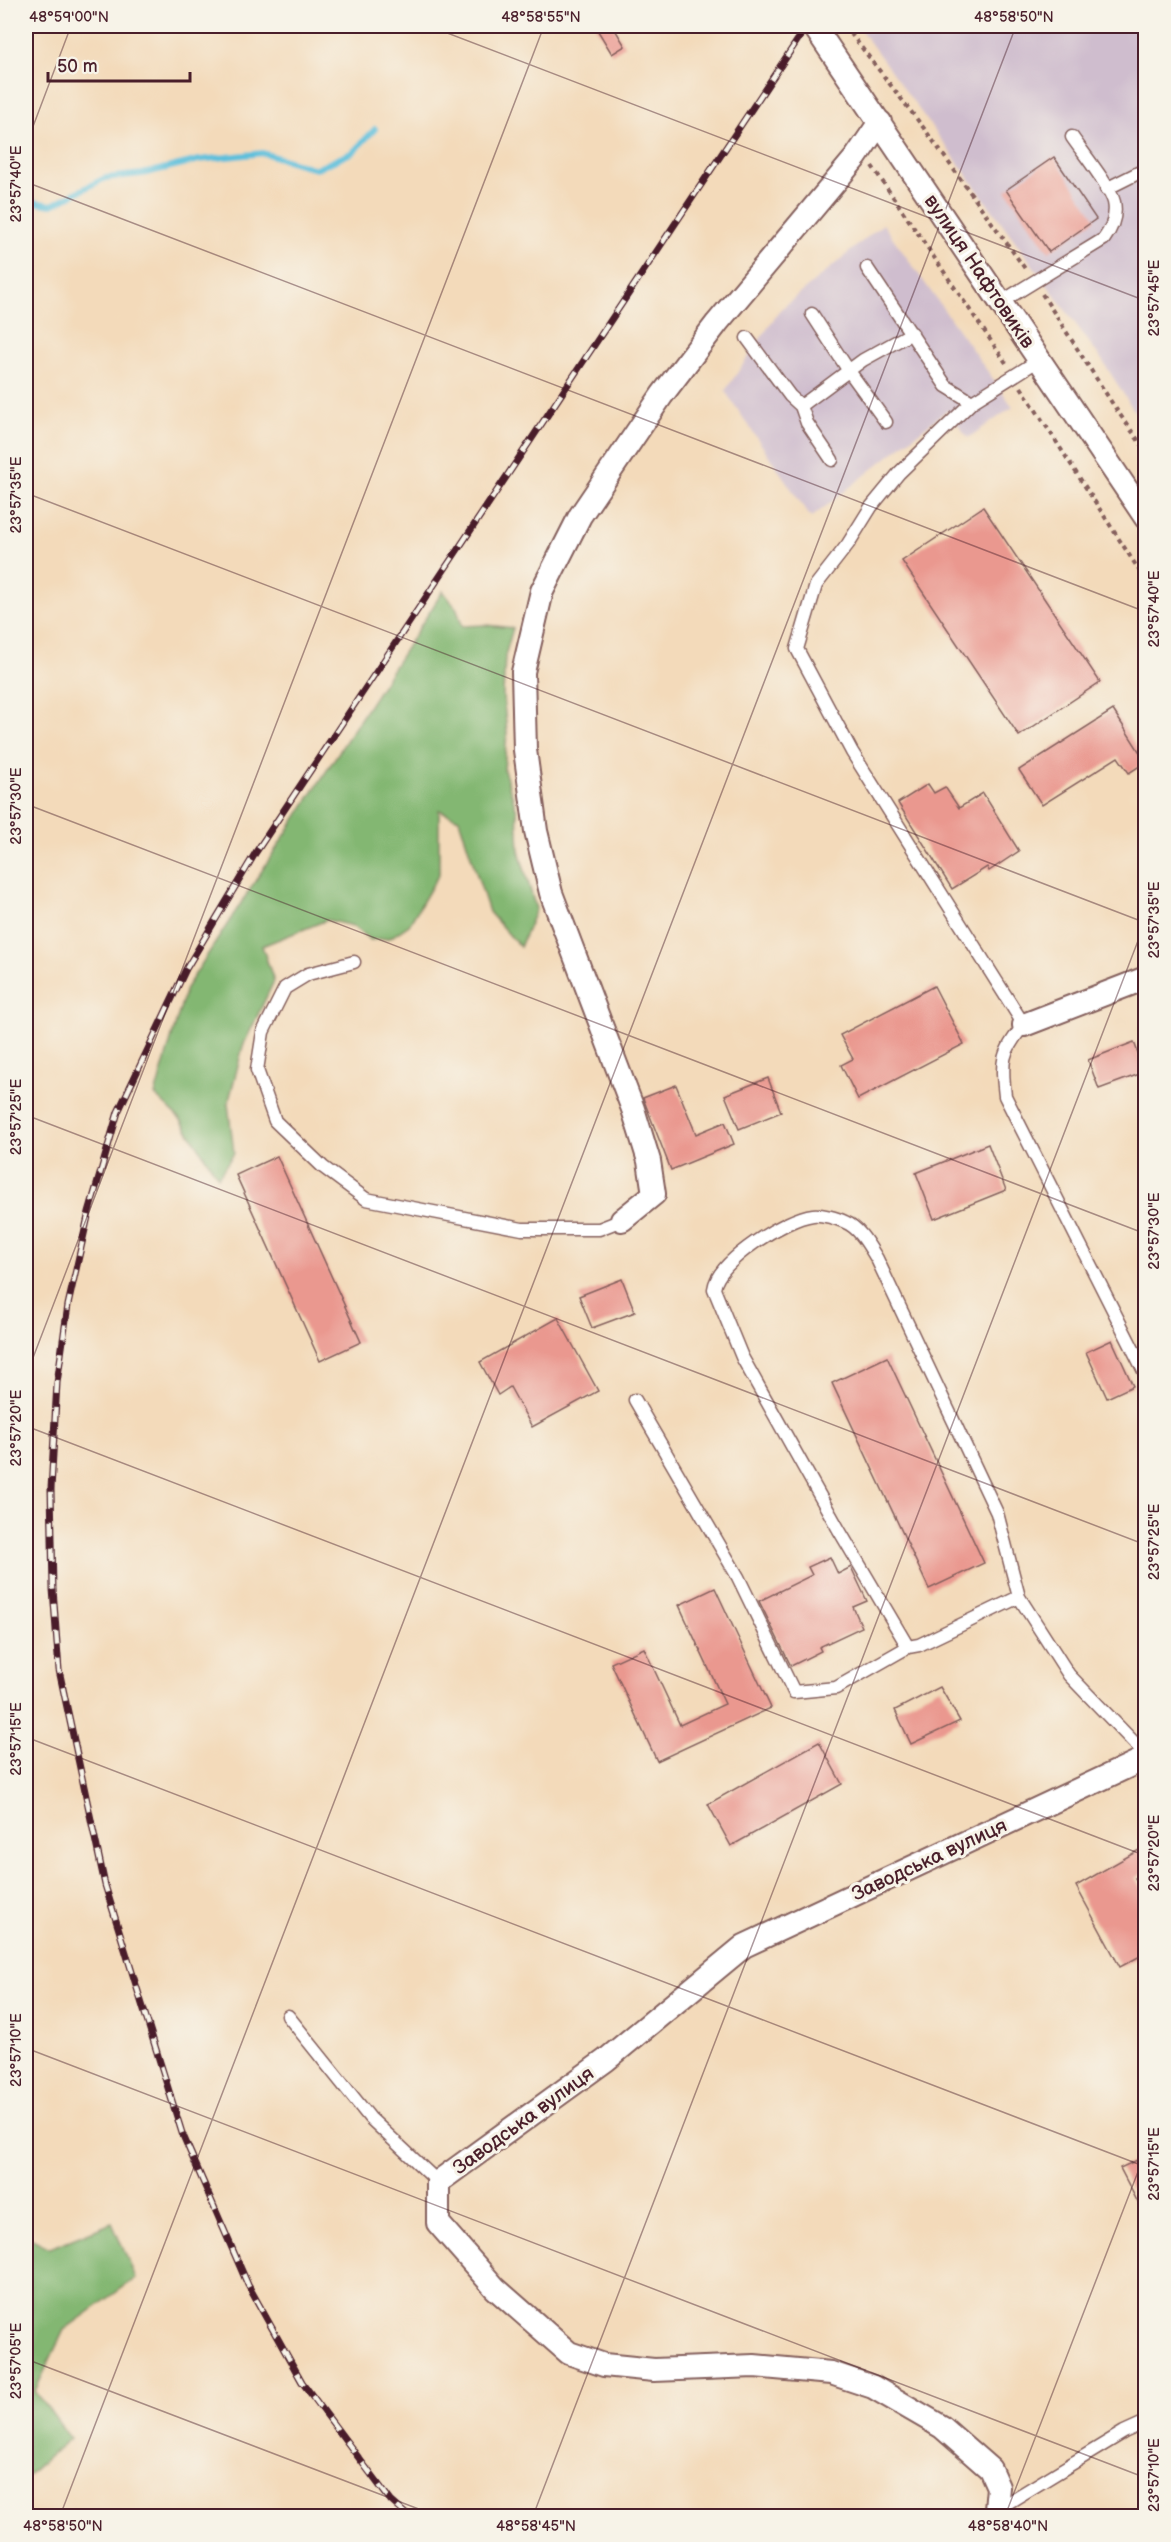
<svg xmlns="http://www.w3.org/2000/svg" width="1171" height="2542" viewBox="0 0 1171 2542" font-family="'Balsamiq Sans',sans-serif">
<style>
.industrial{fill:#cfbdce}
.forest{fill:#83b772;stroke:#666b4e;stroke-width:1.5}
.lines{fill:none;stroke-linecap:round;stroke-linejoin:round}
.stream{stroke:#5dbfdb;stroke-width:6}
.building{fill:#ea988f}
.service-casing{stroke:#85605d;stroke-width:15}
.minor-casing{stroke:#85605d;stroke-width:26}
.path{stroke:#85605d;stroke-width:4;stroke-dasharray:4.5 4.5;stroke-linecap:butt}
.service{stroke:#fff;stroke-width:12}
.minor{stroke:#fff;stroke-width:22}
.rail-casing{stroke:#4a1f2b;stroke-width:7}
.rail{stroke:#f7f3e8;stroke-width:4.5;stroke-dasharray:14;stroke-linecap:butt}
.ticks{fill:none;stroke:#4a1f2b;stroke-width:1.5;stroke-opacity:0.45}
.labels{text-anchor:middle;stroke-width:6;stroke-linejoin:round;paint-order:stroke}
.street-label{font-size:20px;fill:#4a1f2b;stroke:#f7f3e8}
.neatline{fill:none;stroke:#4a1f2b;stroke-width:2}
.ticks-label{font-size:15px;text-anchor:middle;fill:#4a1f2b}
</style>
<rect width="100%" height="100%" fill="#f7f3e8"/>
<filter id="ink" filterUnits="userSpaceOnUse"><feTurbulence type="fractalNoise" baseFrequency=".0167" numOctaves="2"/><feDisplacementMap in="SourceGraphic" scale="12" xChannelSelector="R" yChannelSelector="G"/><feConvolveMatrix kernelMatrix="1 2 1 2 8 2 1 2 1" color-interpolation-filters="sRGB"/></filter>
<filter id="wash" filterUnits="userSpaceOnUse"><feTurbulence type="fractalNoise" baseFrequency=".008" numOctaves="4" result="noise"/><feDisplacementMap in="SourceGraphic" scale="24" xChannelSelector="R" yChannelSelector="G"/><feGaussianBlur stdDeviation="1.35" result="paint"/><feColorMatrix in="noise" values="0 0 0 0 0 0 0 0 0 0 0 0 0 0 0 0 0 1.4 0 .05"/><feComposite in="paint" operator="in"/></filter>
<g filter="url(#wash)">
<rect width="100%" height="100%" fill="#f3daba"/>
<path class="industrial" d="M858 26H1145V428L1102 360Z
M883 224 1013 407 968 438 947 410 811 518 725 391 780 310Z"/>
<path class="forest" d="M443 591 457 609 462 626 486 625 513 628 505 656 503 695 507 732 504 770 517 811 519 851 536 909 520 947 489 912 459 819 439 810V874L409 925 390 938 370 940 353 926 327 920 262 946 274 981 243 1046 228 1104 234 1153 218 1177 181 1120 155 1095 186 988Z
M112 2223 136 2278 64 2330 35 2391 70 2438 26 2477V2236L50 2248Z"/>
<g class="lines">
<path class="stream" d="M26 201 52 205 105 178 142 174 199 160 263 153 316 169 353 152 375 129"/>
</g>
<g id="blocks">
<path class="building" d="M595 26H613L625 46 612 54Z
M1054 157 1096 219 1049 252 1006 190Z
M983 507 1100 682 1019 736 902 561Z
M1113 710 1146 762 1129 773 1118 757 1042 805 1019 770Z
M928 784 934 793 945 787 959 808 983 793 1019 851 989 871 987 867 952 889 898 803Z
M934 986 964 1044 858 1099 841 1065 853 1059 840 1035Z
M1134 1042 1145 1072 1099 1089 1088 1060Z
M768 1078 781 1112 739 1129 725 1095Z
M676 1085 696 1134 725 1122 734 1144 671 1170 643 1098Z
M988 1144 1006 1190 934 1219 916 1173Z
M277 1156 361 1342 320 1361 236 1175Z
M622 1279 635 1312 592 1328 579 1296Z
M558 1318 598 1391 532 1427 510 1387 498 1395 480 1362Z
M1112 1340 1133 1386 1107 1398 1086 1352Z
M887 1357 984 1563 929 1589 832 1383Z
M830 1557 838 1574 851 1567 867 1601 853 1607 862 1627 819 1647 821 1651 791 1666 759 1601 812 1575 808 1567Z
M715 1588 771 1708 657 1761 611 1663 644 1648 680 1725 725 1704 679 1605Z
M940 1687 960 1721 911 1744 895 1710Z
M819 1742 842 1784 731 1846 708 1804Z
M1146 1846V1872L1135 1878 1146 1894V1953L1120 1967 1076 1886Z
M1146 2156V2218L1120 2168Z"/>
</g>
</g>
<g filter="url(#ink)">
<use href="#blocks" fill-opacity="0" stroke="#85605d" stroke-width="1.5"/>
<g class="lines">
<g class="service-casing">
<path id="service" d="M1106 189 1146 169
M867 268 946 386 972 402 1039 360
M1001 302 1104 239C1112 228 1117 216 1114 202 1110 186 1083 153 1072 137
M812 314 849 371 886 422
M747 338 790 396 801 406 807 423 832 460
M972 402 899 473 871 507 848 544 816 585 797 649 852 752 1024 1025C1001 1053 1001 1061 1005 1096L1146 1375
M801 406 863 360 912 333
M354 962 308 974 285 988 263 1032 257 1070 275 1121 323 1167 366 1199 522 1229H599L622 1220
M635 1400 738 1577 794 1692 836 1688 908 1647 919 1645 1019 1597
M908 1647 839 1530 742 1357 714 1289C717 1261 786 1218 813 1215 821 1214 837 1218 845 1222 860 1228 869 1246 877 1259L997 1513 1019 1597 1069 1675 1146 1755
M288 2016 370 2118 438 2182
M996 2510 1124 2432 1146 2422"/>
</g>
<g class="minor-casing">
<path id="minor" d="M814 26 1146 518
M1024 1025 1146 978
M622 1220 654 1194 649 1161 633 1109 551 893 536 831 525 750 523 672 542 591 580 516 662 395 717 323 856 157 880 122
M993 2516 996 2510 998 2487 990 2469 942 2427 873 2387 831 2373 754 2366 654 2370 604 2365 569 2353 495 2288 438 2223V2182L606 2060 744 1946 1146 1758"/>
</g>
<path class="path" d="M845 26 926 131 1026 270
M872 166 1006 363
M1042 294 1116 409 1146 451
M1021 387 1146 581"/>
<use href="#service" class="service"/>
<use href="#minor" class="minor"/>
<g class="rail-casing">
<path id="rail" d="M408 2516 391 2501 302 2382 248 2285 182 2133 105 1885 59 1670 53 1589 51 1489 57 1383 68 1305 89 1212 118 1112 186 969 256 852 807 26"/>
</g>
<use href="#rail" class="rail"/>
</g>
</g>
<path class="ticks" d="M429 26 1146 301M26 145 71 26M26 182 1146 612M26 493 1146 923M26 804 1146 1234M26 1115 1146 1545M26 1376 544 26M26 1426 1146 1856M26 1737 1146 2167M26 2048 1146 2478M26 2359 437 2516M60 2516 1016 26M533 2516 1146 920M1005 2516 1146 2151"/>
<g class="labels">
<g class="street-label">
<text transform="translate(980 271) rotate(56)" y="7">вулиця Нафтовиків</text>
<text transform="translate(929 1859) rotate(-25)" y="7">Заводська вулиця</text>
<text transform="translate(523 2120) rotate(-36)" y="7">Заводська вулиця</text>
</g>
</g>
<rect width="1171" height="2542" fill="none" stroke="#f7f3e8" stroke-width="66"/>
<path d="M48 72v9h142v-9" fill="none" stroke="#4a1f2b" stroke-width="3"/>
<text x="57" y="72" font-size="18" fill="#4a1f2b" stroke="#f7f3e8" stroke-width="4.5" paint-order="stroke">50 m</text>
<rect x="33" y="33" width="1105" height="2476" class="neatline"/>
<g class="ticks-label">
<text x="69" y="22">48°59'00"N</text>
<text x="541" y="22">48°58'55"N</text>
<text x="1014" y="22">48°58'50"N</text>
<text transform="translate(16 184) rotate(-90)" y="5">23°57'40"E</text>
<text transform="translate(1154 298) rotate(-90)" y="5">23°57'45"E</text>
<text transform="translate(16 495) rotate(-90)" y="5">23°57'35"E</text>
<text transform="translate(1154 609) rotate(-90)" y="5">23°57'40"E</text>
<text transform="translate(16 806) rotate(-90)" y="5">23°57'30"E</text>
<text transform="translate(1154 920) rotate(-90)" y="5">23°57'35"E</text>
<text transform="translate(16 1117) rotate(-90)" y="5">23°57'25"E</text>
<text transform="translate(1154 1231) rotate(-90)" y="5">23°57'30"E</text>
<text transform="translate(16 1428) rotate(-90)" y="5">23°57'20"E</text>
<text transform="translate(1154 1542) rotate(-90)" y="5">23°57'25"E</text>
<text transform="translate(16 1739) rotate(-90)" y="5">23°57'15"E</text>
<text transform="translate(1154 1853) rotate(-90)" y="5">23°57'20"E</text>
<text transform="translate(16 2050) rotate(-90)" y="5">23°57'10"E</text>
<text transform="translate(1154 2164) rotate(-90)" y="5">23°57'15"E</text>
<text transform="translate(16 2361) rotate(-90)" y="5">23°57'05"E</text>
<text transform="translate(1154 2475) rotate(-90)" y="5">23°57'10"E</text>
<text x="63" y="2531">48°58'50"N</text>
<text x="536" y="2531">48°58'45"N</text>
<text x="1008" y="2531">48°58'40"N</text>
</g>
</svg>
